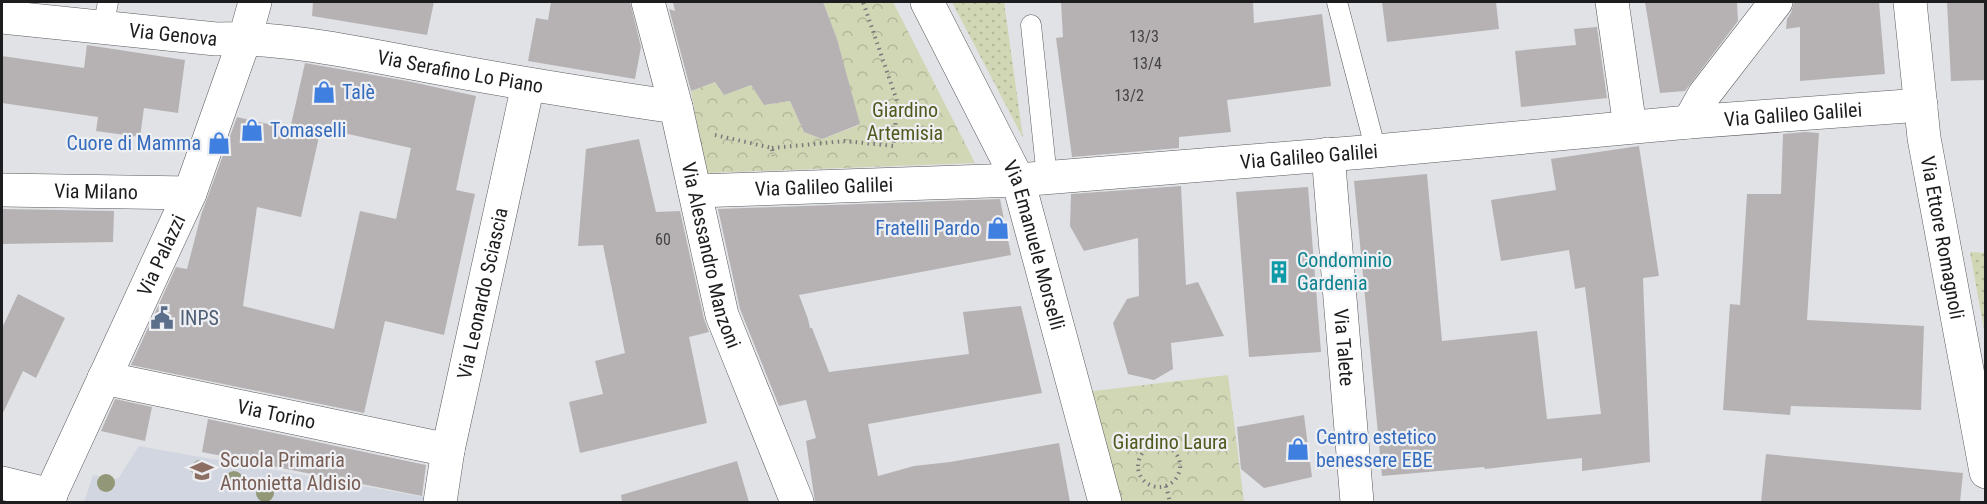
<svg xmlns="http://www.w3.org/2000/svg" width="1987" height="504" viewBox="0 0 1987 504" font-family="'Roboto Condensed',sans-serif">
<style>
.built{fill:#d1d6e0}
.grass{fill:url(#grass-dots)}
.forest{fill:url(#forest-crowns)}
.building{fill:#b6b2b4;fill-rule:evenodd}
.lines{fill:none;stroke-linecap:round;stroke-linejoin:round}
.service-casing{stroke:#5a5b5e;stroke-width:21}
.minor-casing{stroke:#5a5b5e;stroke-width:34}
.tertiary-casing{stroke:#5a5b5e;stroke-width:34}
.path{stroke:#797a7c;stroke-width:4;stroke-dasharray:1.5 4.5;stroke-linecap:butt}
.service{stroke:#fff;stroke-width:20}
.minor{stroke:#fff;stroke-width:33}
.tertiary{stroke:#fff;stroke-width:33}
.tree{fill:#929777}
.labels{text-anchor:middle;stroke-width:4.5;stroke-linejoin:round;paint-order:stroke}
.number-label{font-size:16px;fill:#434244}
.street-label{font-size:20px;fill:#1d1d1f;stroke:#eeeff3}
.shop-label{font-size:20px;fill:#366cbe;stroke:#eeeff3;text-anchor:start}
.park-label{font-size:20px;fill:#52591d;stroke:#eeeff3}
.culture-label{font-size:20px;fill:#0d838f;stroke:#eeeff3;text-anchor:start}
.service-label{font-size:20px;fill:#4e5e75;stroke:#eeeff3;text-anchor:start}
.education-label{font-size:20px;fill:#785e54;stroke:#eeeff3;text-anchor:start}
</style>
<defs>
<pattern id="grass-dots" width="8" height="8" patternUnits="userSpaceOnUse" patternTransform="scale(1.5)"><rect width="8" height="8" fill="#d1d7b5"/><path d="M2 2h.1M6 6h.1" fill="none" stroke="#b3b89b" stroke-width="1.8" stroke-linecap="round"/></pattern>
<pattern id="forest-crowns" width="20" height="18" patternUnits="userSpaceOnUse" patternTransform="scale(1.5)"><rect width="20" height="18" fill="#d1d7b5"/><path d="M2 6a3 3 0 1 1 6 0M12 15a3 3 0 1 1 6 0" fill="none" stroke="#b3b89b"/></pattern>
</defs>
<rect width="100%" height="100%" fill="#e0e2e5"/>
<path class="built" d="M139 446 435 499V502H84L93 475 118 479Z"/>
<path class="grass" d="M952 2H1004L1023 138Z
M1970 252 1985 253V335Z"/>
<path class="forest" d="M823 2H893L975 163 706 173 691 91 715 82 724 95 751 85 764 105 790 101 804 132 822 139 859 125 837 39Z
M1228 375 1244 502H1111L1085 392Z"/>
<path class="building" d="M313 2H434L427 35 312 16Z
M551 2H630L641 47 635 79 528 61 536 18 548 20Z
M673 2H823L837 39 860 124 822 139 804 132 790 101 764 105 751 85 724 95 715 82 691 91 669 9 675 11Z
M1061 2H1253L1254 23 1322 14 1331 86 1227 100 1231 132 1179 137V148L1072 157 1056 38 1063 37Z
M1382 2H1496L1499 29 1387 42Z
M1645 2H1737L1738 21 1685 91 1660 93Z
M1794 2H1879L1885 74 1800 81V27L1786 29 1787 19 1791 13Z
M1947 2H1986V80L1951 81Z
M1597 27 1607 98 1521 107 1515 51 1576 45 1574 29Z
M87 45 185 60 178 113 144 108 140 137 96 131 98 117 2 103V56L84 68Z
M305 63 407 81 476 96 456 190 475 194 444 335 385 321 364 413 131 365 176 267 187 269 201 215 237 117 290 129ZM321 128 411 148 396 219 360 211 334 329 243 306 257 207 301 217Z
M1805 132 1819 133 1807 320 1924 326 1921 410 1791 406 1790 415 1723 410 1730 304 1740 305 1747 194H1781L1783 134Z
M639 139 656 212 680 211 704 319 709 332 689 337 707 423 580 453 569 402 603 394 595 361 625 353 603 245 578 246 586 149Z
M1639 146 1659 276 1643 278 1650 462 1582 471V458L1485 469 1484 467 1382 476 1354 181 1427 174 1442 341 1537 331 1547 419 1601 414 1585 287 1575 289 1569 250 1501 261 1491 200 1556 190 1551 159Z
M1181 186 1186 285 1198 282 1224 336 1171 343 1173 369 1154 380 1128 374 1113 323 1127 299 1139 296 1138 238 1084 251 1070 226 1071 194Z
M1308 187 1321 352 1249 357 1236 192Z
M1000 199 1011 255 799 295 808 319 810 328H812L829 372 969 354 963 312 1021 306 1042 393 868 424 878 476 914 466 950 462 1059 443 1070 502H815L806 441 816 438 806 400 779 406 740 309 718 209Z
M2 209 114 211 113 242 2 244Z
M18 294 65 318 36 378 23 371 2 415V328Z
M115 399 152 407 145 441 101 431Z
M1304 415 1312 477 1264 488 1241 469 1237 427Z
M208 419 426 465 422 496 202 452Z
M1766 454 1963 473 1960 502H1761Z
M737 461 749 502H622L621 495Z"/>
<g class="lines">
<g class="service-casing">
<path id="service" d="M1337 2 1376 151
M1031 25 1047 178
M103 28 108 2"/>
</g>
<g class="minor-casing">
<g id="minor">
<path id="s1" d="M927 2 1018 180 1105 502"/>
<path d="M1612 2 1630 127"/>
<path id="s2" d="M1910 2 1924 138 1986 472"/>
<path id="s3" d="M2 17 216 39C289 37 361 54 433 67 513 82 595 95 676 107"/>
<path d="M1689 122 1704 95 1776 2"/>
<path id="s4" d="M1328 154 1357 502"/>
<path id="s5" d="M2 190 190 193"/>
<path id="s6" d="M695 191 1018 180 1376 151 1689 122 1921 105"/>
<path id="s7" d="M104 378 448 450"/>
<path d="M2 483 51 495"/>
<path id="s8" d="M440 502 448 450 528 85"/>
</g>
</g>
<g class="tertiary-casing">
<g id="tertiary">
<path id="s9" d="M648 2 676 107 722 315 797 502"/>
<path id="s10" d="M47 502 190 193 245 38 255 2"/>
</g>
</g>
<path class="path" d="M715 135 772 148 773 156
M772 148 845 141 894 146 897 101 863 2
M1138 466a21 21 0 1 1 42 0a21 21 0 1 1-42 0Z
M1166 486 1170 502"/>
<use href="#service" class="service"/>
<use href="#minor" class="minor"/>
<use href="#tertiary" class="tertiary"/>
</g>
<g class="tree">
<circle cx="200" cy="469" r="9"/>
<circle cx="234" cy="480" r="9"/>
<circle cx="106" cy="483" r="9"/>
<circle cx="265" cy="493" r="9"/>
</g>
<defs>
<g id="shop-bare" transform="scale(1.8)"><path d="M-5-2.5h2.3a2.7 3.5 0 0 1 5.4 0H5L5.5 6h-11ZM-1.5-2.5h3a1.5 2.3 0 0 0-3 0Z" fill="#3f7fe0" stroke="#eeeff3" stroke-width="2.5" paint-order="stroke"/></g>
<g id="building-bare" transform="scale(1.8)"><path d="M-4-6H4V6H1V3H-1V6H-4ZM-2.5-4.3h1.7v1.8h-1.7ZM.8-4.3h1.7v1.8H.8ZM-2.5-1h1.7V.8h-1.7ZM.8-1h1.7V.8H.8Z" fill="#0f9aa8" stroke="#eeeff3" stroke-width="2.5" paint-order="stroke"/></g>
<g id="civic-bare" transform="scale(1.8)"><path d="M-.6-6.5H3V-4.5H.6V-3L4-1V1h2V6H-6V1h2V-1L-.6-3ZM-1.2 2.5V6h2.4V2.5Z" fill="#5c6f8a" stroke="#eeeff3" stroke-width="2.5" paint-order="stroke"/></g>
<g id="school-bare" transform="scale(1.8)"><path d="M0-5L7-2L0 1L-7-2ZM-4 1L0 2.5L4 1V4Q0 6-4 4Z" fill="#8d6e63" stroke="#eeeff3" stroke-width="2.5" paint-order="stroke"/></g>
</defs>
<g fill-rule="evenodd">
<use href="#shop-bare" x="324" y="92"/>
<use href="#shop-bare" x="252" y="130"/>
<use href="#shop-bare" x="219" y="143"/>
<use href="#shop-bare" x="998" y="228"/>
<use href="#building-bare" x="1279" y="272"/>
<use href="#civic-bare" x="162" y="318"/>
<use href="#shop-bare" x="1298" y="449"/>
<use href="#school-bare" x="202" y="471"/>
</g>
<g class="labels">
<g class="number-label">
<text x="1144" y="42">13/3</text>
<text x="1147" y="69">13/4</text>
<text x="1129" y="101">13/2</text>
<text x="663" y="245">60</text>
</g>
<g class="street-label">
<text dy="7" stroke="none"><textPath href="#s3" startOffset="172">Via Genova</textPath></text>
<text dy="7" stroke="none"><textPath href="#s3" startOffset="462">Via Serafino Lo Piano</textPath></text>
<text dy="7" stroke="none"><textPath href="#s6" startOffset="1101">Via Galileo Galilei</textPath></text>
<text dy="7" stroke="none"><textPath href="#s6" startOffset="615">Via Galileo Galilei</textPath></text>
<text dy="7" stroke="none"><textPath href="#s6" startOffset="129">Via Galileo Galilei</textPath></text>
<text dy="7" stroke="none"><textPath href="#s5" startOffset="94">Via Milano</textPath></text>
<text dy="7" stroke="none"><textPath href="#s2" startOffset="238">Via Ettore Romagnoli</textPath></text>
<text dy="7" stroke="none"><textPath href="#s1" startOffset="267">Via Emanuele Morselli</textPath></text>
<text dy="7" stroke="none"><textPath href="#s9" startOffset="261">Via Alessandro Manzoni</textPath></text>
<text dy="7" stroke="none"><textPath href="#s10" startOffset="272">Via Palazzi</textPath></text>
<text dy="7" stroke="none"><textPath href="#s8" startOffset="213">Via Leonardo Sciascia</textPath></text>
<text dy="7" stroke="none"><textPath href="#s4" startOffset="194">Via Talete</textPath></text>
<text dy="7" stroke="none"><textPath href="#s7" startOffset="176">Via Torino</textPath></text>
</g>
<g class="shop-label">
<text x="342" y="99">Talè</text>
<text x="270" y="137">Tomaselli</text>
<text x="201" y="150" text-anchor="end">Cuore di Mamma</text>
<text x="980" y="235" text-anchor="end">Fratelli Pardo</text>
<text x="1316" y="444">Centro estetico<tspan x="1316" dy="23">benessere EBE</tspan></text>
</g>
<g class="park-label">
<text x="905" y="117">Giardino<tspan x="905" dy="23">Artemisia</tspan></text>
<text x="1170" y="449">Giardino Laura</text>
</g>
<g class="culture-label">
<text x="1297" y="267">Condominio<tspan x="1297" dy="23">Gardenia</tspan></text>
</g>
<g class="service-label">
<text x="180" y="325">INPS</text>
</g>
<g class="education-label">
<text x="220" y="467">Scuola Primaria<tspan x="220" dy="23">Antonietta Aldisio</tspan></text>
</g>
</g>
<rect width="1987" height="504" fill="none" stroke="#1d1d1f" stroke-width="6"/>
</svg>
